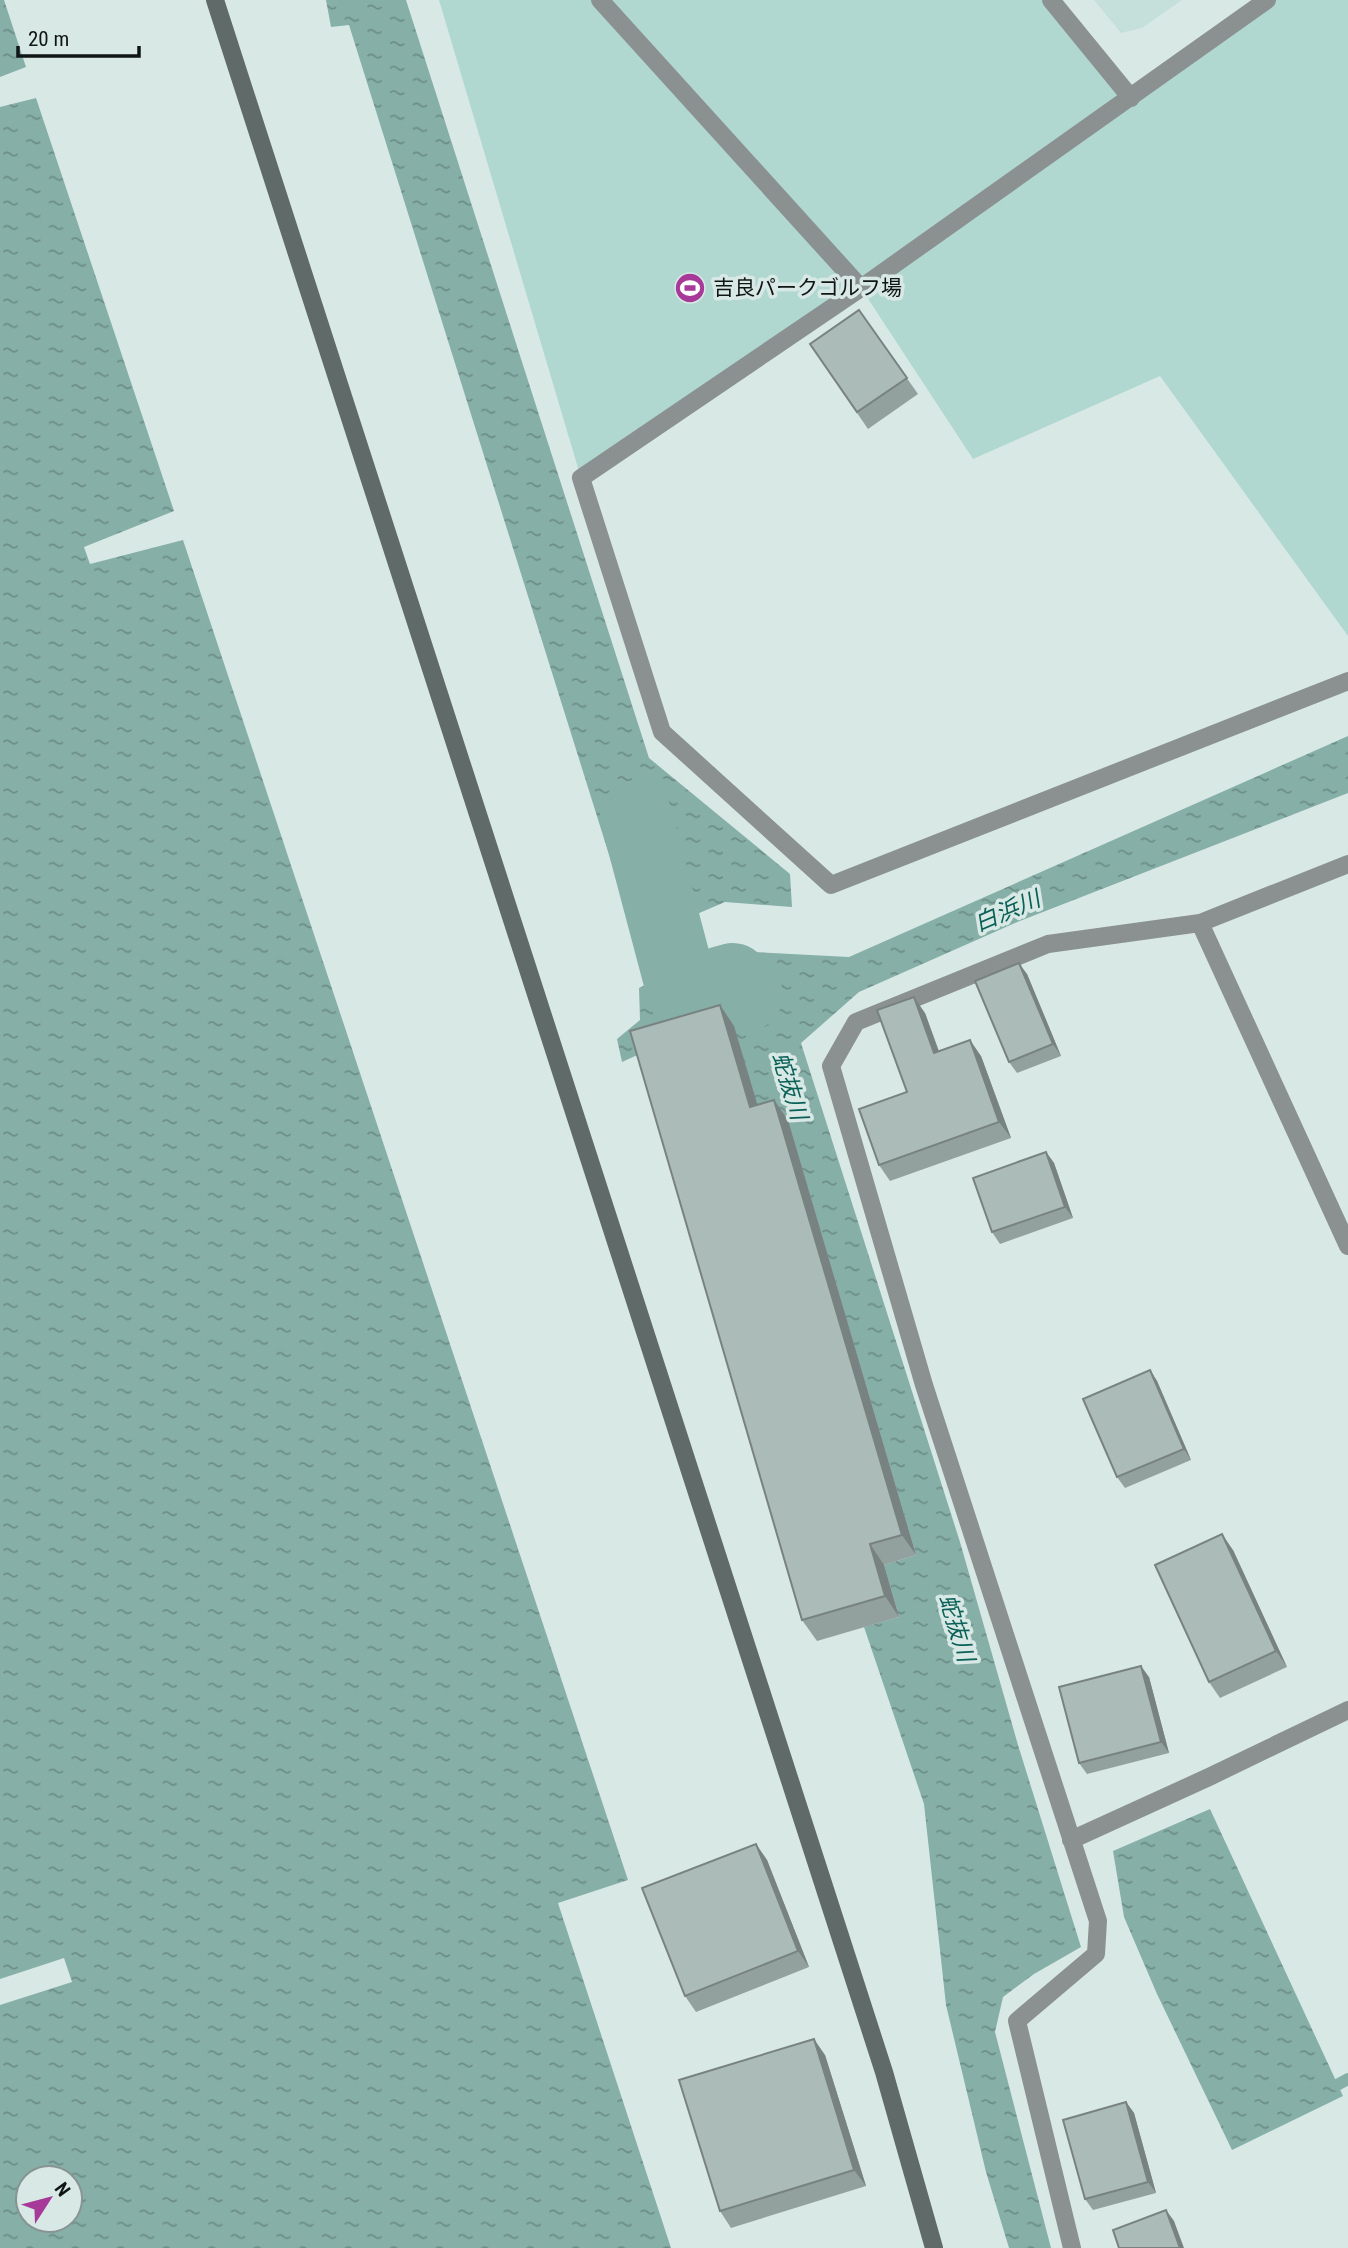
<svg xmlns="http://www.w3.org/2000/svg" width="1348" height="2248" viewBox="0 0 1348 2248" font-family="'Roboto Condensed','Noto Sans JP',sans-serif">
<style>
.built{fill:#c5dfda}
.park{fill:#b1d7d1}
.water{fill:url(#water-ripples);fill-rule:evenodd}
.pier{fill:#d8e9e5}
.lines{fill:none;stroke-linecap:round;stroke-linejoin:round}
.stream{stroke:#86afa8;stroke-width:12}
.river{stroke:#86afa8;stroke-width:72}
.street{stroke:#8a9190;stroke-width:18}
.secondary{stroke:#606a68;stroke-width:18}
.wall{fill:#93a19e}
.shaded-wall{fill:#788381}
.building{fill:#abbbb8;stroke:#788381;stroke-width:2}
.labels{text-anchor:middle;stroke-width:7;stroke-linejoin:round;paint-order:stroke}
.poi-label{font-size:21px;fill:#0f1514;stroke:#d8e9e5;text-anchor:start}
.water-label{font-size:23px;font-style:italic;fill:#0b6057;stroke:#d8e9e5}
</style>
<defs>
<pattern id="water-ripples" width="26" height="14" patternUnits="userSpaceOnUse" patternTransform="scale(1.75)"><rect width="26" height="14" fill="#86afa8"/><path d="M2 4q2-2 4 0t4 0M15 11q2-2 4 0t4 0" fill="none" stroke="#6c8d88"/></pattern>
</defs>
<rect width="100%" height="100%" fill="#d8e9e5"/>
<path class="built" d="M1094 0H1182L1142 28 1121 33Z"/>
<path class="park" d="M439 0H1051L1131 98 1267 0H1348V636L1160 376 973 459 861 288 581 478Z"/>
<path class="water" d="M0 0H4L26 67 0 77Z
M326 0H406L649 758 790 874 792 907 725 902 697 914 627 912 349 25 331 27Z
M36 98 174 511 84 547 90 564 183 540 628 1880 558 1903 671 2248H0V107ZM28 2178H70V2220H28Z
M1348 736V793L1015 923 859 992 801 1043 960 1542 1018 1745 1081 1947 1034 1974 1003 1997 995 2032 1051 2248H1009L986 2172 946 2005 924 1804 864 1627 899 1617 884 1565 916 1555 788 1121 644 1052 622 1062 617 1039 640 1020 639 988 716 950 849 957Z
M1210 1809 1343 2096 1232 2150 1157 1994 1124 1917 1113 1851Z"/>
<path class="pier" d="M64 1958 72 1982 0 2005V1979Z"/>
<g class="lines">
<path class="stream" d="M1337 2085 1348 2079"/>
<path class="river" d="M636 816 683 993 733 979 747 995"/>
<path class="street" d="M600 0 861 288
M1051 0 1131 98
M1267 0 861 288 581 478 662 732 831 885 1348 681
M1200 923 1348 1246
M1071 1840 1209 1777 1348 1710
M1072 2248 1017 2021 1096 1954 1098 1921 924 1385 831 1066 856 1022 1048 944 1200 923 1348 864"/>
<path class="secondary" d="M215 0 884 2072 934 2248"/>
</g>
<path class="wall" d="M859 310 918 394 868 429 810 344Z
M1027 974 1061 1056 1017 1073 1009 1062Z
M925 1013 939 1051 981 1056 1011 1138 890 1181 879 1165 907 1092Z
M734 1026 757 1104 774 1100 788 1120 916 1555 884 1565 899 1617 817 1641 802 1620Z
M1046 1152 1054 1163 1073 1218 1000 1244 992 1232Z
M1150 1370 1157 1381 1191 1460 1125 1488 1117 1477Z
M1233 1550 1287 1667 1220 1698 1209 1682Z
M1149 1677 1169 1753 1087 1774 1079 1763Z
M756 1844 767 1860 809 1967 696 2012 685 1996Z
M825 2055 866 2186 731 2228 720 2211Z
M1126 2102 1134 2113 1156 2193 1093 2210 1085 2199Z"/>
<path class="shaded-wall" d="M1019 963 1027 974 1061 1056 1053 1044Z
M914 997 925 1013 945 1069 934 1053Z
M720 1005 734 1026 764 1127 750 1107Z
M970 1040 981 1056 1011 1138 999 1122Z
M774 1100 788 1120 916 1555 902 1535Z
M1046 1152 1054 1163 1073 1218 1065 1207Z
M1150 1370 1157 1381 1191 1460 1184 1449Z
M1222 1534 1233 1550 1287 1667 1276 1651Z
M870 1544 884 1565 899 1617 885 1596Z
M1141 1666 1149 1677 1169 1753 1161 1742Z
M756 1844 767 1860 809 1967 798 1951Z
M814 2039 825 2055 866 2186 854 2170Z
M1126 2102 1134 2113 1156 2193 1148 2182Z
M1166 2210 1174 2221 1184 2248H1180Z"/>
<path class="building" d="M859 310 907 378 857 412 810 344Z
M1019 963 1053 1044 1009 1062 975 981Z
M914 997 934 1053 970 1040 999 1122 879 1165 859 1109 907 1092 877 1010Z
M720 1005 750 1107 774 1100 902 1535 870 1544 885 1596 802 1620 630 1031Z
M1046 1152 1065 1207 992 1232 973 1178Z
M1150 1370 1184 1449 1117 1477 1083 1399Z
M1222 1534 1276 1651 1209 1682 1155 1565Z
M1141 1666 1161 1742 1079 1763 1059 1687Z
M756 1844 798 1951 685 1996 642 1888Z
M814 2039 854 2170 720 2211 679 2080Z
M1126 2102 1148 2182 1085 2199 1063 2120Z
M1166 2210 1180 2248H1119L1113 2230Z"/>
<defs>
<g id="stadium-disc" transform="scale(1.575)"><circle r="9.5" fill="#a73a99" stroke="#d8e9e5"/><path d="M0-5a6.5 5 0 1 0 0 10a6.5 5 0 1 0 0-10ZM-3.5-1.8h7v3.6h-7Z" fill="#fff"/></g>
</defs>
<g fill-rule="evenodd">
<use href="#stadium-disc" x="690" y="288"/>
</g>
<g class="labels">
<g class="poi-label">
<text x="713" y="295">吉良パークゴルフ場</text>
</g>
<g class="water-label">
<text transform="translate(1007 911) rotate(-23)" y="8">白浜川</text>
<text transform="translate(790 1086) rotate(73)" y="8">蛇抜川</text>
<text transform="translate(957 1628) rotate(73)" y="8">蛇抜川</text>
</g>
</g>
<g transform="translate(49 2199) rotate(54)"><circle r="33" fill="#d8e9e5" stroke="#889491" stroke-width="2"/>
<path d="M0-5L12 26L0 18L-12 26Z" fill="#a73a99"/>
<text y="-10" font-size="19" font-weight="bold" text-anchor="middle" fill="#0f1514">N</text>
</g>
<path d="M18 46v10h121v-10" fill="none" stroke="#0f1514" stroke-width="3.5"/>
<text x="28" y="46" font-size="21" fill="#0f1514" stroke="#d8e9e5" stroke-width="5" paint-order="stroke">20 m</text>
</svg>
